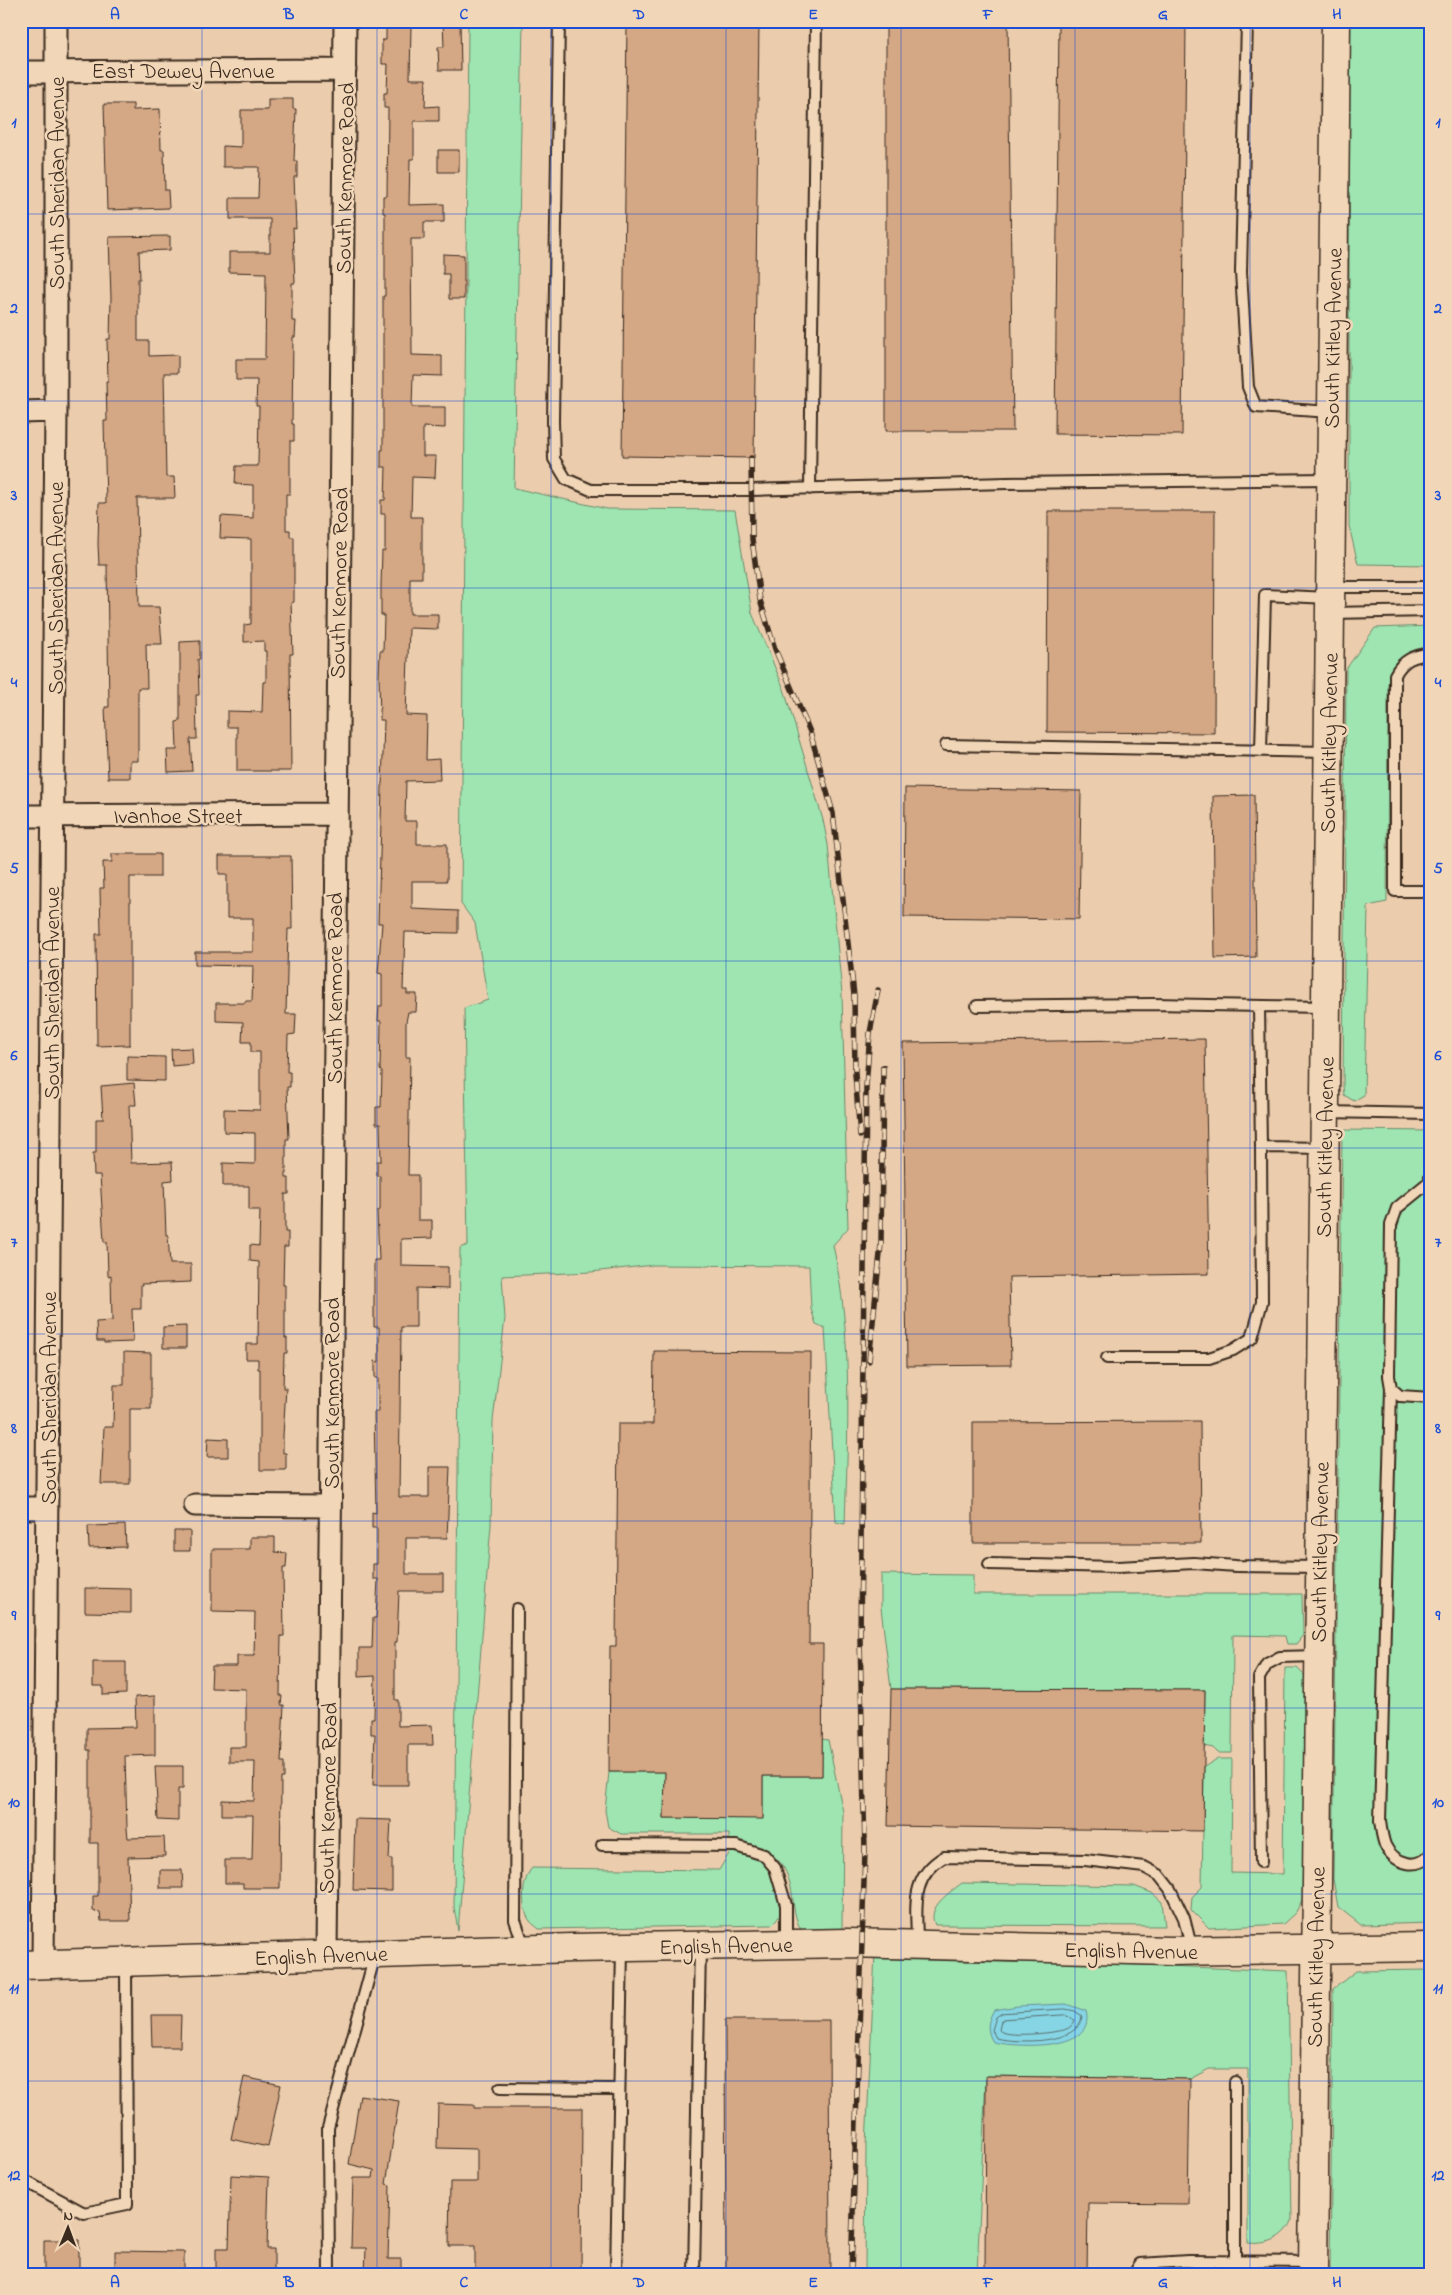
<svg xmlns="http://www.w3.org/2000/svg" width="1452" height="2295" viewBox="0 0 1452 2295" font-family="'Indie Flower',sans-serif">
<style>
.green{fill:#9ee5b2;stroke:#6c8868}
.water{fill:#86d5e4;stroke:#689195}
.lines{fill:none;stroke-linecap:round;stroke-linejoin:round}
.shore{stroke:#596e6d;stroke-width:1}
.building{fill:#d4a785;stroke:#3b2a1e}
.lane-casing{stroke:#3b2a1e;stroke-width:14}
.street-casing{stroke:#3b2a1e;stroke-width:25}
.secondary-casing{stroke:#3b2a1e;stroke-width:31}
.lane{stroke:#f1d7b8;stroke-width:10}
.street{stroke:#f1d7b8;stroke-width:21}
.secondary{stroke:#f1d7b8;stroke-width:28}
.rail-casing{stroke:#3b2a1e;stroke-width:5.5}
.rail{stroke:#f1d7b8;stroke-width:4;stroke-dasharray:11;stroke-linecap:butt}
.grid{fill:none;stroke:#1d4ed8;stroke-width:1;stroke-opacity:0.55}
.labels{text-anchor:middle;stroke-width:5;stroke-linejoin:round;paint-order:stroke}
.street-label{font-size:22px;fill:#3b2a1e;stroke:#f1d7b8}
.neatline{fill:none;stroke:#1d4ed8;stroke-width:2}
.grid-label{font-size:16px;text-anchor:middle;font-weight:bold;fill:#1d4ed8}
</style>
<rect width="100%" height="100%" fill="#ebcdae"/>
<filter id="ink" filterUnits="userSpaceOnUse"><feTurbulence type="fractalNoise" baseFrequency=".02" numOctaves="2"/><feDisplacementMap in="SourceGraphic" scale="10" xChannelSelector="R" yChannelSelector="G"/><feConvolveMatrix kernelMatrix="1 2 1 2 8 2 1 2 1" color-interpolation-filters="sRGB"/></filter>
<g filter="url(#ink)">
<path class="green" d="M468 21H523L514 488 607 509 735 510 752 613 784 689 823 820 828 845 842 994 848 1228 833 1245C853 1336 848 1432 845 1524L836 1522 825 1328 816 1324 811 1309 809 1266 653 1265 591 1272 502 1276 505 1318 493 1421 491 1525 458 1931 454 1907 460 1248 468 1245 464 1008 488 1000 475 923 461 904Z
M1349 21H1431V565L1358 564 1349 526Z
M1431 626V646C1405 655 1395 656 1388 684L1387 902 1368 906 1364 1095 1354 1101 1344 1095 1343 1086 1346 669 1375 628Z
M1342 1130 1431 1131V1923L1361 1925 1338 1907 1333 1879Z
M881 1574 973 1575V1594H1302L1303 1635 1296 1644H1287L1285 1636 1233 1635 1232 1753H1218L1213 1748 1204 1746 1205 1690 891 1689 881 1608Z
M1285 1668H1297L1306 1677 1303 1898 1296 1912 1283 1924 1209 1928 1191 1910 1192 1897 1202 1887 1204 1767 1217 1759H1232L1231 1873 1283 1874Z
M822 1739 828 1740 843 1812 842 1930H801C791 1911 795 1896 788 1877 779 1851 754 1843 729 1840V1834H621L608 1827 605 1810 609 1772H665L664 1818H763V1776H822Z
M730 1852C738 1853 749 1854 757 1859 771 1867 781 1891 782 1907 782 1914 777 1920 772 1925L539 1929C536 1926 532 1924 530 1921 520 1908 522 1879 532 1868L719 1870Z
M962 1883 1134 1886 1152 1893 1162 1902 1165 1926 935 1925C926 1907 949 1893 962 1883Z
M875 1954 1288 1971 1292 2221C1285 2239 1266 2245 1248 2243V2069H1209L1190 2079 986 2076 977 2274H865L866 2145Z
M1431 1970V2274H1330L1333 1989 1356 1971Z"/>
<path class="water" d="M1066 2004 1086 2011C1097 2052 1016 2047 993 2042 986 2031 987 2021 994 2010L1018 2006Z"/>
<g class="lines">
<path class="shore" d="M1065 2009 1075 2011 1082 2016C1080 2045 1017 2043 996 2038L992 2030 996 2017 1002 2013Z
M1065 2015 1075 2020C1073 2025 1070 2028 1064 2030 1053 2033 1005 2038 999 2030L1001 2021 1004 2019Z"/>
</g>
<path class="building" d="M443 21H460L461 70H439L438 47H444Z
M627 21H759L754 458 622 456Z
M886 21H1008L1013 431H886Z
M1059 21H1186L1182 435 1055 434Z
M386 25H411L410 79H426L425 107 439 106V121H414V159H410L409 205 444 204V222H424V239H411L412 355 442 356V376L413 375 412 407H445V428L423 427V456H436L435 478 412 477 411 517H422V578H410V614H438V629L409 628 406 715 427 716 426 760 439 759 440 780 406 781 405 821H417V844H447V881H412V909L458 911V933L405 932 403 990H407V994H417L416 1012H408L406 1022V1057H410L408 1175H418V1220H432V1238L401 1239V1266L448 1267V1289L416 1288V1327H401L399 1497H429V1467H450L447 1538H406V1574H443V1591H399L397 1642H395V1700H398V1726L432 1725 433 1745H408V1785H373L375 1734H371V1718H374L375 1676 359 1677V1648H372L373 1618H376L378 1579H373V1564H377V1528H372V1512L376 1513 374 1412H378V1378H375V1361L379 1362V1327H374V1260H379L377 1211 380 1210V1176H377V1161H381L380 1124H376V1107H381L382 1072 380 1070 381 1021H378L379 1006H382V974L378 973 382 923H378L384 720H380L379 677 380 651H383L384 615H381V585L382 551H385V514H381V500H385L386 467H381V450H383V296H385V213H383V196H387L388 108H384V93H387L388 64H382V40H386Z
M268 99H293V109H296L294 161H297V177H294L296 229 293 228 295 283H292V321H296L295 337H293L292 424H294V441H290V494H286V530H290V537H294V602L291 603 293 654H290L291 771H237V727H227V711L262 712 263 682H266V651H264V641L244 642V625L251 624V539L220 538 221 516 253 518V485L235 484 236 466H258L259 406H256L257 380H236V359H265L266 273 229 272V252H270V219H230V198H258L259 167H223V146L241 147V110H268Z
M104 104H133V110L160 109 161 150H164L165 190H168L169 208 107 210Z
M438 150H459V172H438Z
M170 236V250L139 251 140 279H138V341H149V356L178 355V373H164L166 477H174L175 498H137L139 607H159L162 644H146L147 688H138V761H130V778H108L105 707H109L107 565H99L98 544 99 503H106L104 421H107L106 381H108L107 339H110L111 298 109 237Z
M443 254 464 255V299H449V274H443Z
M1048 511H1215L1214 733 1047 732Z
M200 641V659H198L199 695H196L197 739H190L192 771 168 772 167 750H177L176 722 180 721V642Z
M905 788 1081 791 1079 919 904 917Z
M1254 795 1256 957 1215 958 1213 796Z
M112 854H160V877H130V1045L97 1046 96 934H101L100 888H104L103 862H112Z
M219 856H291L292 929H288L286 1014H296L295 1034 288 1035 287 1072H290V1087H287L289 1139H286V1178H289V1194H285V1232H288V1247H284L283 1285H285V1338H287V1353H284L283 1388H286L283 1436V1453H286V1470H260V1369H258V1359H246V1344H258L259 1262 250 1261V1245L259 1246 260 1210H249V1186H223V1163L255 1164V1133L224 1132V1109L260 1110V1052H251V1042H242L243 1022 216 1021V1003H245V1001H252L253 966 195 965V952H253V918H227V874H219Z
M1205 1039 1209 1274 1009 1277 1011 1365 907 1366 903 1043Z
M192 1048 193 1064 172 1066 171 1049Z
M127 1056 165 1057V1081L127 1080Z
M134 1083 136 1105H129L131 1163 172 1162 173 1180 164 1181 166 1235H168L170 1264H191V1282L141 1284V1309H132L133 1342 104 1343V1341H97L96 1322 112 1321 111 1275 108 1276 107 1242H104L100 1175H94L93 1153H96V1119H103L101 1086Z
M186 1326V1348H163V1327Z
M654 1351 811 1352 809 1644H823L822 1776H763V1819L664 1818 665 1772H609L610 1646H616L618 1424H653Z
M124 1352 151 1353V1409H130V1484H101L104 1427H113L114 1385H124Z
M1200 1421 1201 1543H973V1422Z
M208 1438 228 1439V1457H207Z
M125 1525 126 1547 89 1548 88 1526Z
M174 1531H190V1551H174Z
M250 1537H275V1552L287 1553 286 1568H283L284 1636H281L280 1696H282L281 1705H284L281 1762H284V1778H281L280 1888H243V1883H225V1860H252L253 1815H222V1800L254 1801 255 1762H229V1747H246V1689L211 1688 212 1666H237V1656H254L255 1612 212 1611V1549H250Z
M85 1588 131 1589V1613L85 1612Z
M93 1662H126V1694L103 1695V1686H93Z
M891 1689 1205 1690 1203 1831 888 1826Z
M155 1696V1755L125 1756 127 1828 128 1838 164 1837 165 1856 128 1857 130 1921H101L100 1912 93 1911V1896H98V1843H90V1750H87V1728L136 1727 135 1697Z
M155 1766H183V1789H178V1821L158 1820Z
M355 1819 391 1820 389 1859H392V1891L353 1890Z
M160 1870H182L183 1888H160Z
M151 2015H181L180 2047H152Z
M725 2020H829L830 2274H726Z
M986 2076 1190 2079 1188 2204 1088 2203 1087 2274H985Z
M244 2077 281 2085 268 2147 231 2139Z
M360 2095 399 2101 386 2184 390 2185 388 2259H401V2274H365L366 2248H351L353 2178H373L374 2170 349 2164Z
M438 2104 474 2105V2108H582L581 2274H475V2246H449L450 2182H477V2149L437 2148Z
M231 2175 269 2177 267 2249H274V2274H216V2248H229Z
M44 2240H79V2274H44Z
M115 2251 184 2252V2274H115Z"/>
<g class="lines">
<g class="lane-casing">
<path id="lane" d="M559 21 553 421 554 459 566 479 591 490H751L1007 483 1330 479
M1247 21 1241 272 1248 387 1256 407 1331 412
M810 489 816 21
M1332 587H1431
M1331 613 1431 611
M1431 653C1414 656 1403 659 1395 675V891H1431
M946 745 1327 752
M1261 751 1265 595 1329 598
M977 1006 1152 1004 1324 1007
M1259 1006 1261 1147
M1325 1112 1431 1114
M1431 1173 1429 1182 1397 1208 1391 1225 1389 1376 1391 1388 1400 1396 1431 1398
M1107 1358H1209L1233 1350 1252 1338 1262 1302 1261 1147 1323 1148
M1391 1388 1380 1821C1381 1829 1382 1837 1385 1845 1393 1863 1419 1872 1431 1853
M989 1564 1118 1567 1194 1563 1236 1566 1318 1567
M517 1609 515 1920 525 1949
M602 1845 736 1846 764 1855 775 1868 786 1905V1942
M1261 1862 1259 1678 1267 1664 1280 1657 1317 1656
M917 1944C917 1908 909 1878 944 1857L1085 1860 1144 1867 1159 1875 1170 1889 1184 1918 1192 1950
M500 2088 618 2089
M21 2179 84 2213 127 2204 126 1962
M1235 2261V2082
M329 2274 328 2128 375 1955
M616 2274 622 1948
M694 2274 700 1947
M1134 2274 1140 2264 1188 2261 1312 2262"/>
</g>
<g class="street-casing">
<path id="street" d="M21 72 345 70
M21 412 56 411
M21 816 335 814
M195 1505 330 1506
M21 1508H47
M326 1955 345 21
M43 1964 56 411V21"/>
</g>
<g class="secondary-casing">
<path id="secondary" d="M21 1965 572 1948 847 1943 1171 1951 1431 1947
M1313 2274 1336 21"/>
</g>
<use href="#lane" class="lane"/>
<use href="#street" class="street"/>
<use href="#secondary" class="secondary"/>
<g class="rail-casing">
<path id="rail" d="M751 458 752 539 760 600 775 649 810 732 833 813 854 995 855 1074 860 1136
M869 1361 881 1244 883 1067
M851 2274 865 1851 860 1639 866 1087 870 1033 878 990"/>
</g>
<use href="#rail" class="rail"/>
</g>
</g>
<path class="grid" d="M202 21V2274M377 21V2274M551 21V2274M726 21V2274M901 21V2274M1075 21V2274M1250 21V2274M21 214H1431M21 401H1431M21 588H1431M21 774H1431M21 961H1431M21 1148H1431M21 1334H1431M21 1521H1431M21 1708H1431M21 1894H1431M21 2081H1431"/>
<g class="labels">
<g class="street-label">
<text x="183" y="78">East Dewey Avenue</text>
<text transform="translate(344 178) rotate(-89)" y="8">South Kenmore Road</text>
<text transform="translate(56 183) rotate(-90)" y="8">South Sheridan Avenue</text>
<text transform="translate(1332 338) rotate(-89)" y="8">South Kitley Avenue</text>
<text transform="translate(338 583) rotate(-89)" y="8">South Kenmore Road</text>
<text transform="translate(55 588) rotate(-90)" y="8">South Sheridan Avenue</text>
<text transform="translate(1328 743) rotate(-89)" y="8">South Kitley Avenue</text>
<text x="178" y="823">Ivanhoe Street</text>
<text transform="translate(334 988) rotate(-90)" y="8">South Kenmore Road</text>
<text transform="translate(51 993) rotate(-90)" y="8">South Sheridan Avenue</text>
<text transform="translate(1324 1147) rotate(-89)" y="8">South Kitley Avenue</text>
<text transform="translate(331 1393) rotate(-90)" y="8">South Kenmore Road</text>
<text transform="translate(48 1398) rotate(-90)" y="8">South Sheridan Avenue</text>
<text transform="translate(1319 1552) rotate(-89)" y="8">South Kitley Avenue</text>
<text transform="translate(327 1798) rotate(-89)" y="8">South Kenmore Road</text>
<text transform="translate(726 1945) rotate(-1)" y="8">English Avenue</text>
<text transform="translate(1131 1950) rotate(1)" y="8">English Avenue</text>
<text transform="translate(321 1955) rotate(-2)" y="8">English Avenue</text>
<text transform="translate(1315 1957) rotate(-89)" y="8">South Kitley Avenue</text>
</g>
</g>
<rect width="1452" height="2295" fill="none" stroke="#f1d7b8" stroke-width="55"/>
<g transform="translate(68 2228) rotate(1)" stroke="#f1d7b8" stroke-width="4" paint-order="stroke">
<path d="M0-4L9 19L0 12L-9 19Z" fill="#3b2a1e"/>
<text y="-8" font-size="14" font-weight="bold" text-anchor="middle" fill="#3b2a1e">N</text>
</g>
<rect x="28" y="28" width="1396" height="2240" class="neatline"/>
<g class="grid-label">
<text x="115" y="19">A</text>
<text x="289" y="19">B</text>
<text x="464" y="19">C</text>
<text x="639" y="19">D</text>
<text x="813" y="19">E</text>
<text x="988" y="19">F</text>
<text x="1163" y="19">G</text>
<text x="1337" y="19">H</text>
<text x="14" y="127">1</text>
<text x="1438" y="127">1</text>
<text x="14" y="313">2</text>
<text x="1438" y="313">2</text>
<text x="14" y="500">3</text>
<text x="1438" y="500">3</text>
<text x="14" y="687">4</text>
<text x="1438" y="687">4</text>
<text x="14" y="873">5</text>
<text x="1438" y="873">5</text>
<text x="14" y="1060">6</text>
<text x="1438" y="1060">6</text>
<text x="14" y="1247">7</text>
<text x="1438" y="1247">7</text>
<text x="14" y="1433">8</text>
<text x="1438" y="1433">8</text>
<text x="14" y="1620">9</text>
<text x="1438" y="1620">9</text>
<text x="14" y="1807">10</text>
<text x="1438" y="1807">10</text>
<text x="14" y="1993">11</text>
<text x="1438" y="1993">11</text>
<text x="14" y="2180">12</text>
<text x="1438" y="2180">12</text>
<text x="115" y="2287">A</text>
<text x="289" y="2287">B</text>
<text x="464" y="2287">C</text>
<text x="639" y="2287">D</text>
<text x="813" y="2287">E</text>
<text x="988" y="2287">F</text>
<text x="1163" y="2287">G</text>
<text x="1337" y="2287">H</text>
</g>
</svg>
